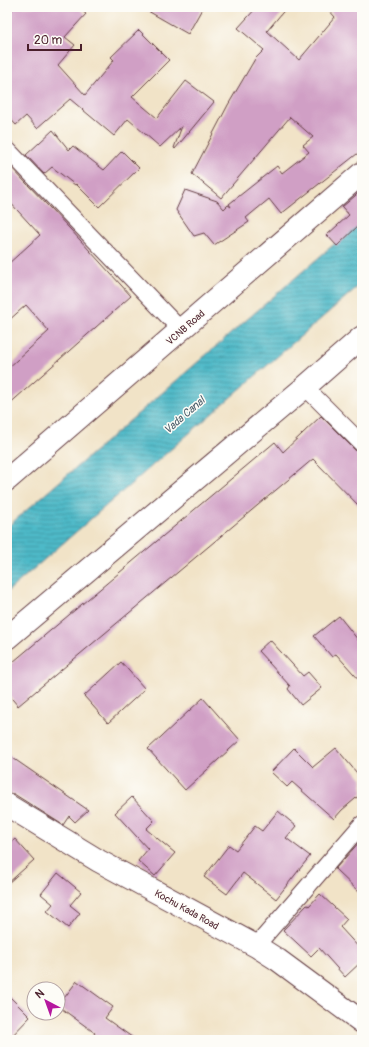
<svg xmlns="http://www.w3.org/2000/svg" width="369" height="1047" viewBox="0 0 369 1047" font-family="Pangolin,sans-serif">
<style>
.water{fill:url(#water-rules);stroke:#4c6c7a}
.building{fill:#d09fc5}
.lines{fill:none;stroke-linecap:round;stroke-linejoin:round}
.minor-casing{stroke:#633c42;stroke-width:18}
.secondary-casing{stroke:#633c42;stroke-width:24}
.minor{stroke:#fff;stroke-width:16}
.secondary{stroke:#fff;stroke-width:22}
.labels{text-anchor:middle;stroke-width:3;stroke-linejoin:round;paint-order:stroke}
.street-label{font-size:10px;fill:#4a1f2b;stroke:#fdfcf7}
.water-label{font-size:11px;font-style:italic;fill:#4b5d6a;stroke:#fdfcf7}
</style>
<defs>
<pattern id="water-rules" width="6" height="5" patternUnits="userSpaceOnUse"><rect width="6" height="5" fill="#4db9c8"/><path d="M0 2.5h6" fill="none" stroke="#4296a3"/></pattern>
</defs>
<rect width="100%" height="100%" fill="#fdfcf7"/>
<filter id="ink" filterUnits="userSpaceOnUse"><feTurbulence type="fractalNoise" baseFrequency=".025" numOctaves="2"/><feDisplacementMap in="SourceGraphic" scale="8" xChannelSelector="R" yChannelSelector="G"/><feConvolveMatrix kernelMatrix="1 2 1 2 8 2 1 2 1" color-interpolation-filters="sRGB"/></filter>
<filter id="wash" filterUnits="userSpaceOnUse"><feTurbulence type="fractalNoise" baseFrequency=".012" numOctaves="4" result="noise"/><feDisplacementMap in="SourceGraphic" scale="16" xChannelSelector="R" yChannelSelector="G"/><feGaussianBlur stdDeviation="0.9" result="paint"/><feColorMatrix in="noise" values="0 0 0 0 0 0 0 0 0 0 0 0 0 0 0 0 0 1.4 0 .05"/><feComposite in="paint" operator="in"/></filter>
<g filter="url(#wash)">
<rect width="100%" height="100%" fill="#f1e3c7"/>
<path class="water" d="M362 220V283L7 592V527Z"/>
<g id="blocks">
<path class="building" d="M14 7H77L86 14 65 37 75 45 58 65 85 95 114 60 111 57 139 30 169 60 132 97 157 118 186 81 214 102 175 149 174 148 182 126 160 147 128 119 114 136 70 99 37 128 26 116 16 125 7 115V17Z
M141 7H203L188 34Z
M257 7H287L267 31 299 60 335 17 326 7H362V150L281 214 269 199 246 218 249 222 214 245 204 233 194 236 176 210 185 190 217 201 224 209 228 205 231 207 229 204 277 166 282 173 309 152 303 145 313 137 290 117 221 198 192 174 228 105 255 59 264 50 238 28Z
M53 130 69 150 73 146 104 170 122 151 139 168 99 207 76 184 75 185 52 167 44 174 26 155Z
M7 163 70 229 131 296 7 406V369L49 331 26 305 7 322V265L40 235 7 199Z
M362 190V228L359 225 337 246 327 235 349 215 342 207Z
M321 416 362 457V509L313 459 18 706 7 693V667L275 442 283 452Z
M339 616 362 645V683L336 654 332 657 314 636Z
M270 640 303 676 308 672 322 688 301 705 288 689 290 686 258 651Z
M121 662 145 689 108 723 84 696Z
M203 698 240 740 185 790 148 749Z
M294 748 313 767 336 748 362 779V793L342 810 334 819 292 782 287 787 271 772Z
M7 754 88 810 75 822 69 816 63 825 14 794 7 793Z
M132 797 154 821 146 829 175 853 155 876 138 861 148 849 115 813Z
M278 811 296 826 286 838 310 856 276 899 243 873 227 894 204 877 229 845 236 850 255 826 262 831Z
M15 839 34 860 7 884V846Z
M362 839V895L335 869Z
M58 873 81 892 70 905 80 913 68 928 47 911 53 904 41 894Z
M320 894 347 919 340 927 362 951V961L345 977 319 948 311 956 283 930 307 905 309 906Z
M77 981 113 1007 105 1018 136 1040H90L95 1033 58 1006Z
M7 994 30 1017 8 1040H7Z"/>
</g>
</g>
<g filter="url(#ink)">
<use href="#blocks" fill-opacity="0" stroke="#633c42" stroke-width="1"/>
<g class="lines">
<g class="minor-casing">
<path id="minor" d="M7 149 181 330
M305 387 362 444
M256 946 362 824"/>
</g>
<g class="secondary-casing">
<path id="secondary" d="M7 480 362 173
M7 638 305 387 362 337
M7 805 99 861 256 946 278 960 362 1022"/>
</g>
<use href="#minor" class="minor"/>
<use href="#secondary" class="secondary"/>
</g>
</g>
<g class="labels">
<g class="street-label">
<text transform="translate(185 327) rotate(-41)" y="4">VCNB Road</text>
<text transform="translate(187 909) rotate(29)" y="4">Kochu Kada Road</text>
</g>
<g class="water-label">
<text transform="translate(184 415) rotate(-41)" y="4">Vada Canal</text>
</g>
</g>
<rect width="369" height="1047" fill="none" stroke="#fdfcf7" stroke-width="24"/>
<g transform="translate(46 1001) rotate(319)"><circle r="19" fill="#fdfcf7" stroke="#b5a4a5"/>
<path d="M0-3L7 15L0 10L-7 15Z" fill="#b5179e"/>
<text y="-6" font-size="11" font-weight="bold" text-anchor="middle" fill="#4a1f2b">N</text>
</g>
<path d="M28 44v6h53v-6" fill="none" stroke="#4a1f2b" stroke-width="2"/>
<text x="34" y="44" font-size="12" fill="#4a1f2b" stroke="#fdfcf7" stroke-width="3" paint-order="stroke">20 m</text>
</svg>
